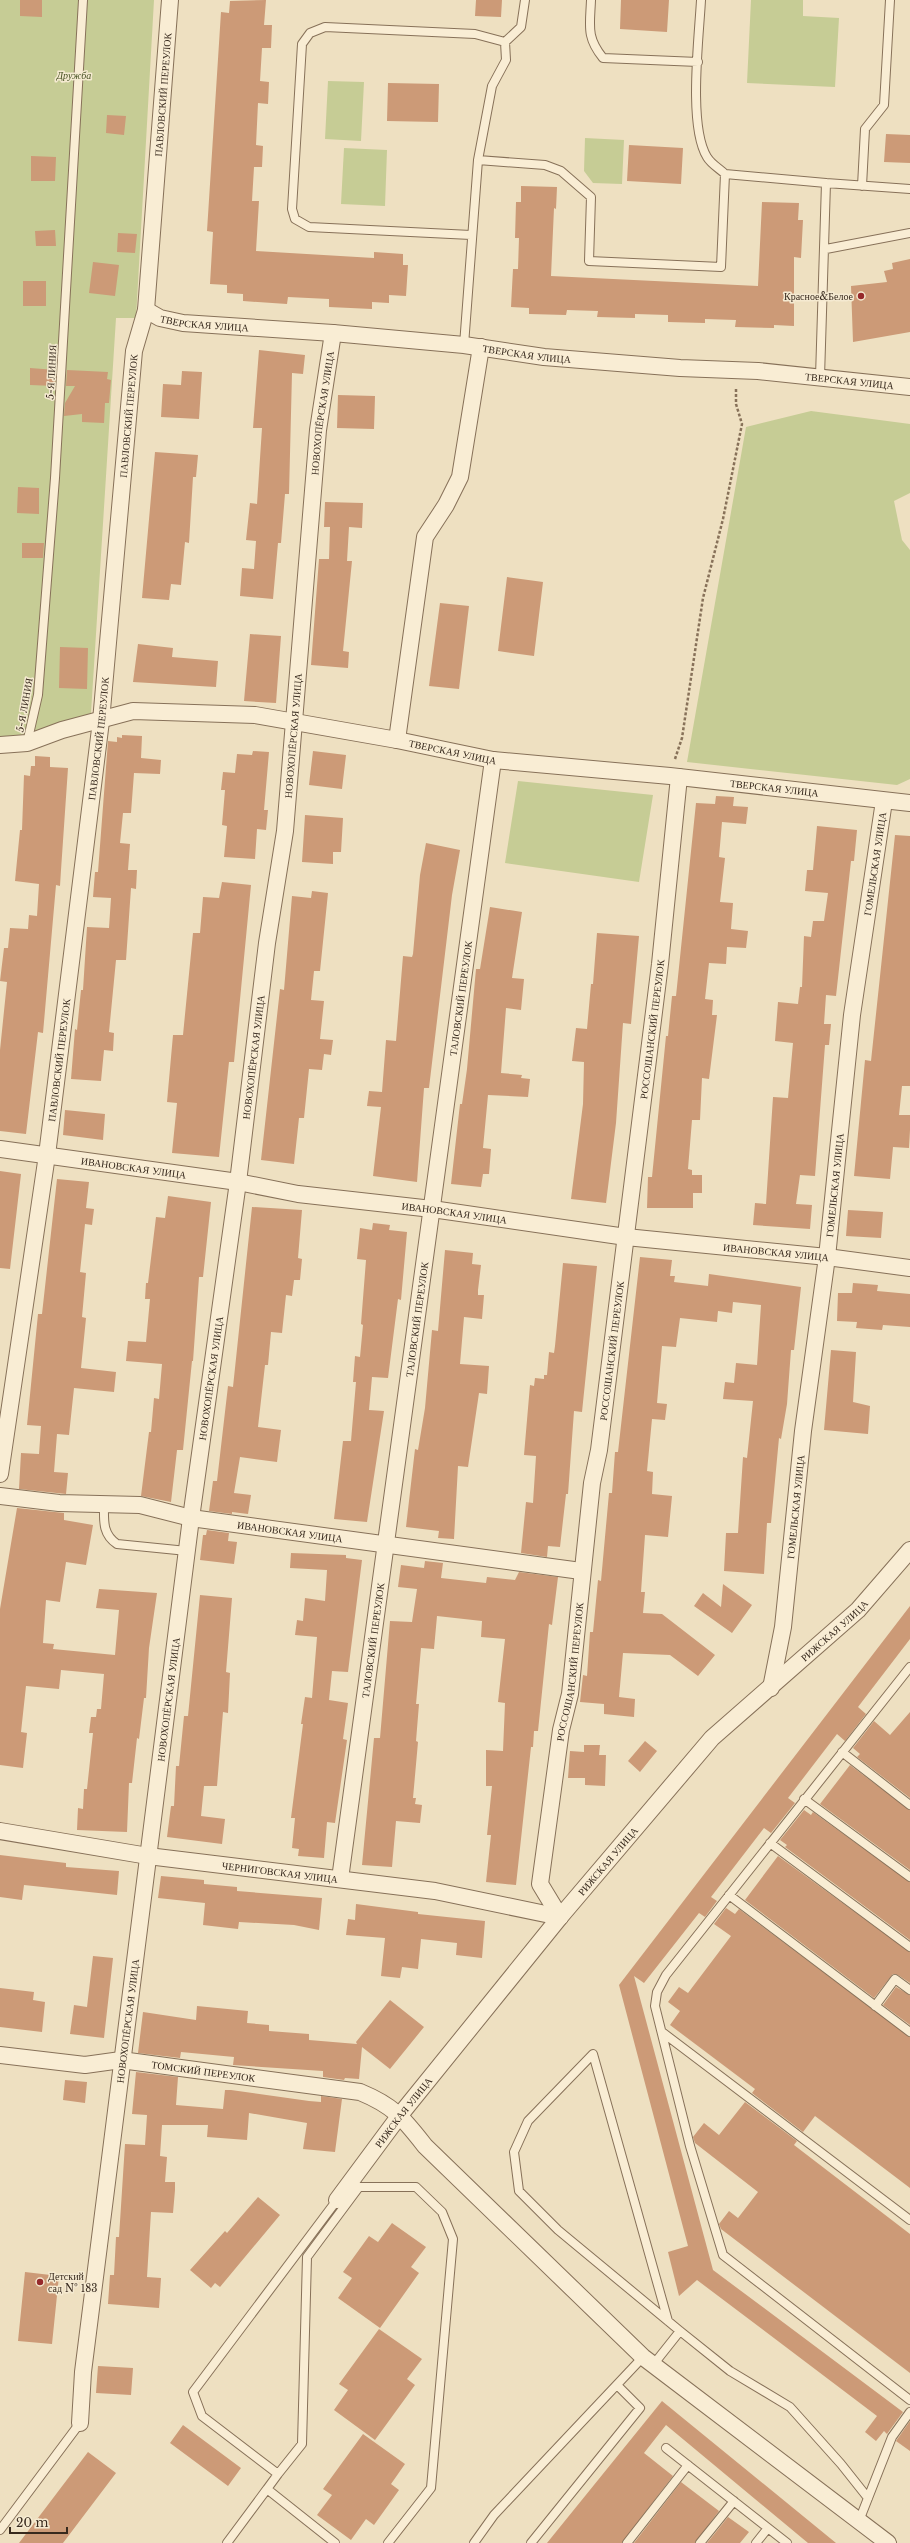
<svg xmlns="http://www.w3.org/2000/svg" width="910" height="2543" viewBox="0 0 910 2543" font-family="'Libre Baskerville',serif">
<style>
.green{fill:#c6cc95}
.building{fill:#cc9a77}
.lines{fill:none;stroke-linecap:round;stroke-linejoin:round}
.lane-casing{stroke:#877159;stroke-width:10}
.street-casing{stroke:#877159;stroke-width:18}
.path{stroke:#877159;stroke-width:2.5;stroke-dasharray:3 2;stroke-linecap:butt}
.lane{stroke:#f9edd4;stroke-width:8}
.street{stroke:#f9edd4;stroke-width:16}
.poi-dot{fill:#96292b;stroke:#f5ead1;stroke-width:1.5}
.labels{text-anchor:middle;stroke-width:3;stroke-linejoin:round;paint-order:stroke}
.park-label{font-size:10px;font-style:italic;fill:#485324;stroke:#f5ead1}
.street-label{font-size:10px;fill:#37291d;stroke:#f5ead1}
.poi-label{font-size:10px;fill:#37291d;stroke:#f5ead1;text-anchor:end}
</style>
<rect width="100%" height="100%" fill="#eee0c1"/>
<path class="green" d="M0 0H154L136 318H116L91 713 34 744H0Z
M751 0H803V16L839 18 835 87 747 83Z
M328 81 364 82 361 141 325 139Z
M585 138 624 140 622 184 593 183 584 171Z
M344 148 387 150 385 206 341 204Z
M811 411 910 424V493L894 501 902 540 910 550V779L897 785 687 762 746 427Z
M518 781 653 795 639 882 505 863Z"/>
<path class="building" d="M20 0H42V17L20 16Z
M266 0 264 25H272L271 48H262L260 81 269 82 268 104 258 103 256 145 263 146 262 167H254L252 201H259L256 251 374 258V252L403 254V265H408L406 296 389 295V303L372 302V309L329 307V299L288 297 287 304 243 301V294L227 293V285L210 284 213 232 207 231 221 12 229 13 230 1Z
M476 0H502L501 17 475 16Z
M621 0H669L667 32 620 29Z
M388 83 439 84 438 122 387 121Z
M107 115 126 116 124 135 106 133Z
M886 134 910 135V163L884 162Z
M629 145 683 148 681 184 627 181Z
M31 156 56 157 55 181H31Z
M521 186 557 187 556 209 554 208 551 276 758 286 762 202 799 203 798 220H803L801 258 794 257V326L774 325V328L735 327 736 320 705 319V323L668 322V315L635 314V318L597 317 598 311 567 310 566 315 529 314V308L511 307 513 269H518L519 238H515L516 202H521Z
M55 230 56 246H36L35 231Z
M118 233 137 234 135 253 117 252Z
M910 259V332L853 342 851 286 887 282 884 271 893 269 892 263Z
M93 262 119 265 115 296 89 293Z
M23 281H46V306H23Z
M259 350 305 355 303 374 292 373 289 494H285L281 543H278L273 599 240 596 242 568 254 569 256 541 246 540 250 503 257 504 262 428H253Z
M30 368 56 370 55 386 30 385Z
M67 370 108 372 107 379 111 380 109 403H105L104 423 82 422V414L64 416 65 403 75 386H66Z
M182 371 202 372 199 419 161 417 163 384 181 385Z
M338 395 375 396 374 429 337 428Z
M155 452 198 455 196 477H193L189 543 185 542 181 585 171 584 169 600 142 598Z
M18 487 39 488V514L17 513Z
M325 502 363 503 362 528 349 527 347 561H352L343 651 349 652 348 668 311 665 319 559H329L330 527H324Z
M22 543H44L43 558H22Z
M507 577 543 582 534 656 498 651Z
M440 603 469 606 459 689 429 686Z
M250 634 281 636 276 703 244 701Z
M138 644 173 648 172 657 218 661 216 687 133 682Z
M60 647 88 648 87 689 59 688Z
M122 735 142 736 141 758 161 760 160 774 134 773 131 813H123L120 843 130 844 128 870H137L136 889 131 888 126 960H116L109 1032 114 1033 113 1051 104 1050 101 1081 71 1079 75 1029 77 1030 81 990H83L87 927 109 928 111 898 93 897 95 872H98L108 741 117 742V737L122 738Z
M253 751 269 752 264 810H268L266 830 257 829 255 859 224 857 227 826 222 825 225 790H221L223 772 235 773 237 754 252 755Z
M313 751 346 755 342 789 309 785Z
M35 756 50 757V767L68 768 61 870 60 886 56 885 43 1033 38 1032 26 1134 0 1131V1050L7 982 0 981 4 948H8L10 928 28 929 29 915 37 916 39 884 15 881 20 830H22L24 775 30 776 31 766H35Z
M716 796 734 797 733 806 748 807 746 824 722 822 719 857 725 858 720 902 733 903 731 929 748 931 746 948 727 947 726 964 709 963 705 999 713 1000 712 1015H717L709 1079 702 1078 700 1120H692L688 1169 692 1170V1175H702V1193H693V1208H647L648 1177H652L666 1036H668L672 996H676L696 803 715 804Z
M305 815 343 818 341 852H333V864L302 862Z
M817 826 857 830 854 861H851L836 996 826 995 824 1024H831L829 1045H825L815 1176 800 1175 796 1204 812 1205 810 1229 753 1225 755 1203 766 1204 773 1097 788 1098 793 1043 775 1041 778 1002 798 1004 800 987H802L804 936 811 937 813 921H824L828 893 805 891 807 870H813Z
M895 835 910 836V1086H902L899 1115H910V1130L909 1148 893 1147 890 1179 854 1176 865 1060 871 1061Z
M426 843 460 850 452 895 429 1088H424L417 1182 373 1176 381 1107 367 1106 369 1091 382 1092 386 1040 396 1041 403 956 412 957 413 954 420 875Z
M222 882 251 885 234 1062H229L219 1157 172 1153 177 1103 167 1102 173 1035H183L193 933H200L203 897 219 898Z
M312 891 328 893 320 971H314L311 1000 324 1001 320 1039 333 1040 331 1055 324 1054 322 1070 309 1069 304 1118H299L294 1164 261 1160 280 989 284 990 292 896 311 898Z
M490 907 522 912 512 978 524 979 521 1010 506 1008 501 1073 522 1075 521 1078 530 1079 528 1097 488 1095 483 1148 491 1149 489 1174H483L481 1187 451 1184 460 1104H462L467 1069 476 969H480Z
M597 933 639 936 631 1024 623 1023 616 1123 606 1203 571 1199 583 1104 584 1062 572 1061 576 1028 587 1029 591 984H593Z
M65 1110 105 1114 103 1140 63 1135Z
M0 1171 21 1174 10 1269 0 1268Z
M57 1179 89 1182 86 1208 94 1209 92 1225 85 1224 80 1272 86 1273 82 1317 86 1318 81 1368 116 1372 114 1392 74 1388 69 1435 57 1434 54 1472 68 1473 66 1494 19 1489 21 1453 39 1454 41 1426 27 1425 38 1314H42Z
M168 1196 211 1202 203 1277H199L193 1361H192L183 1450H177L171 1502 141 1496 149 1432H151L154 1398 159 1399 162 1364 126 1361 128 1341 146 1342 150 1299H145L146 1283H148L156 1217 165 1218Z
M252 1207 302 1210 298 1258 302 1259 300 1280H294L292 1296 286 1295 282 1333 271 1332 268 1365H265L258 1427 281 1430 277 1462 240 1457 234 1493 251 1495 248 1514 232 1512V1514L209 1511 213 1481H217L228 1386 233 1387Z
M848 1210 883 1212 881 1238 846 1236Z
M373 1223 390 1225 389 1230 407 1232 401 1300 398 1299 388 1378 372 1377 369 1410 384 1411 367 1522 334 1519 343 1441H351L356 1382H353L355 1356 360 1357 363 1325 361 1324 366 1260 357 1259 360 1228 372 1230Z
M445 1250 473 1253 472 1264 481 1265 478 1290V1295H484L482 1319 464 1317 460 1364 489 1366 487 1394 479 1393 468 1467 458 1466 454 1539 438 1538 439 1531 406 1527 415 1449 418 1450 425 1408 432 1330 438 1331Z
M640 1257 672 1260 670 1276H675L674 1282 708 1286 709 1274 801 1287 794 1350H791L787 1404 781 1439 779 1438 771 1523H767L764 1574 724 1571 726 1533H738L743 1457 747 1458 753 1401 723 1399 725 1382 734 1383 736 1363 757 1365 761 1305 733 1302 732 1313 718 1311 717 1322 680 1318 676 1347 662 1346 657 1403 667 1404 665 1420 652 1419 647 1471 653 1472 652 1494 672 1496 668 1537 645 1535 641 1592H645L643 1613 662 1614 715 1655 698 1676 670 1655 623 1653 619 1697 635 1699 634 1717 604 1714V1704L580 1702 583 1675 587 1676 590 1632H593L598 1580 601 1581 609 1493H612L615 1452H618Z
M563 1263 597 1266 582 1412 574 1411 568 1494H566L560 1547 548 1546 547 1557 521 1553 526 1502 533 1503 536 1456 524 1455 530 1385 534 1386 535 1378 544 1379V1375H547L549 1352 554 1353 555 1346Z
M853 1283 878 1285 877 1291 910 1294V1327L883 1325 882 1330 856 1328 857 1322 837 1321 838 1293H852Z
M831 1350 856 1352 853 1402 870 1406 868 1434 824 1430Z
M17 1508 64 1513V1520L93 1525 86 1565 66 1562 60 1602 46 1600 43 1643 54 1644 53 1649 115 1655 119 1610 96 1608 99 1589 157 1593 149 1648 146 1698H144L139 1739 137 1738 132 1783H129L127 1832 77 1830 78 1808 83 1809 84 1789H87L93 1733H89L91 1717H96L97 1709H101L104 1674 61 1670 59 1689 26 1686 21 1732 27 1733 23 1768 0 1765V1609Z
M207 1530 229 1533 228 1541 237 1542 234 1564 200 1560 203 1535H206Z
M291 1553 346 1555V1558L362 1560 348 1672 332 1671 329 1700 348 1703 343 1739 347 1740 335 1823 327 1822 324 1858 298 1856 299 1849 292 1848 295 1818H291L303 1724H301L305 1697 312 1698 317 1637 295 1635 297 1620 303 1621 305 1598 325 1601 327 1570 290 1568Z
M425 1561 443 1563 441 1578 486 1583 487 1577 515 1580 519 1572 558 1577 552 1625 549 1624 538 1731H534L533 1747H531L516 1885 486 1882 491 1835H487L492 1786H486V1750L503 1751 505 1703 498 1702 505 1639 481 1637 482 1621 437 1616 434 1649 421 1648 416 1704H419L416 1741 418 1742 413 1798H416L415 1804 422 1805 420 1823 396 1821 392 1867 362 1865 374 1738H380L390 1621 412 1622 417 1589 398 1587 401 1565 424 1568Z
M723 1584 752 1605 732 1633 694 1606 703 1593 721 1607Z
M200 1595 232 1598 226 1672 230 1673 228 1713 223 1712 217 1786H204L201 1816 225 1819 222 1844 167 1837 171 1806H174L176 1766H179L184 1716H188Z
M910 1606V1639L858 1707 866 1714 845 1741 837 1734 788 1798 795 1803 771 1833 764 1828 711 1897 717 1901 705 1917 699 1913 644 1983 634 1976 713 2270 903 2412 887 2434 884 2431 876 2441 865 2432 877 2416 697 2280 679 2296 668 2252 688 2246 619 1985Z
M910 1712V1798L857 1757 860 1754 853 1748 874 1721 890 1735Z
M645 1741 657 1751 640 1772 628 1761Z
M584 1745H600L599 1755H606L605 1786 585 1785V1778H568L570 1751 584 1752Z
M850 1765 910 1810V1870L820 1804Z
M804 1810 811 1815 813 1812 910 1882V1940L785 1847 787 1845 780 1840Z
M0 1855 66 1863V1867L119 1871 117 1895 24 1885 22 1900 0 1897Z
M778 1856 910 1952V1983L898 1975 893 1974 874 1998 745 1900Z
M161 1876 204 1880V1884L237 1887V1891L322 1898 319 1930 294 1925 239 1922 238 1929 203 1925 205 1903 158 1898Z
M356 1904 418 1912V1914L485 1921 482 1958 456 1955 457 1943 421 1939 418 1969 402 1967 400 1978 381 1976 385 1938 346 1935 348 1919 355 1920Z
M726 1908 735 1914 739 1909 910 2037V2188L815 2116 803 2132 752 2093 755 2089 670 2025 680 2011 668 2002 679 1987 688 1993 731 1936 714 1924Z
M93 1956 113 1958 104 2038 70 2034 74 2005 87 2007Z
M896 1987 910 1995V2025L883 2005Z
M0 1988 34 1992 33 2000 45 2002 42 2032 0 2027Z
M390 2000 424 2027 390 2069 362 2047 359 2079 345 2078 344 2080 323 2077V2071L233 2065 234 2057 181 2052 180 2058 138 2053 143 2012 196 2020 197 2006 248 2011 247 2023 269 2025V2031L309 2034V2040L357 2044 356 2042Z
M136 2072 178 2077 176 2105 223 2109 225 2090H231L309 2101 321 2102V2096L342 2099 335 2152 303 2149 307 2123 249 2113 247 2140 207 2137 208 2125H162L160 2156 167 2157 165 2182H175V2190L173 2213 151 2212 147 2277 161 2278 159 2308 108 2304 110 2275H114L116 2237H119L125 2144 145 2145 147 2115 132 2114Z
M65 2080 87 2082 85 2103 63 2100Z
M745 2102 797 2141 794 2145 910 2234V2373L721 2229 719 2224 729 2211 738 2218 758 2192 695 2143 693 2137 704 2123 719 2135Z
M258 2197 280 2215 220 2287 215 2283 211 2288 190 2270 225 2231 227 2233Z
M392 2223 426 2247 411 2267 419 2273 380 2328 338 2298 352 2278 343 2272 369 2236 378 2242Z
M25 2272 59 2276 52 2344 18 2341Z
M379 2329 422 2359 407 2379 415 2385 375 2440 334 2410 348 2390 339 2384Z
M98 2366 133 2368 131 2395 96 2393Z
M662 2401 836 2543H808L666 2425 644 2453 673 2476 622 2543H547Z
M910 2421V2451L896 2441Z
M183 2425 241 2468 228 2486 170 2443Z
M363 2434 405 2464 391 2484 399 2490 374 2525 366 2519 351 2540 317 2515 332 2495 323 2489Z
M88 2452 116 2473 63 2543H19Z
M681 2482 719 2511 695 2543H634Z
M728 2517 749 2532 740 2543H707Z"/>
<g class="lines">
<g class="lane-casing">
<path id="lane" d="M591 0C590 26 586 37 603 58L698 62
M701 0C699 38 688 126 707 157 711 164 720 169 725 174
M478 160 492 86 506 60 505 42
M826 183 910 189
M862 186 865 129 884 105 890 0
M471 235 309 227 295 219 292 209 302 44 310 33 325 27 475 34 505 42 521 27 525 0
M826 249 910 233
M464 345 478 160 545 165 561 171 591 197 589 261 721 267 725 174 826 183 820 377
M27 743 38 695 55 478 83 0
M104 1504C104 1520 102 1534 117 1544L187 1551
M910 1667 666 1975 657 1992 655 2006 690 2146 723 2255 910 2400
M842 1752 910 1805
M804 1799 910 1877
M770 1843 910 1947
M729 1895 910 2032
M875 2006 895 1979 910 1990
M662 2032 910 2220
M668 2321 593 2054 528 2121 514 2152 519 2191 558 2230 680 2331 730 2371 790 2407 841 2464 868 2498
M653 2365 680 2331
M666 2448 787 2543
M278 2474 302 2444 307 2257 359 2187H416L442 2212 453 2239 431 2488 388 2543
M267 2489 278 2474 202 2416 193 2392 337 2200
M859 2521 892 2437 910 2412
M0 2530 80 2423
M227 2543 267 2489 335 2543
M474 2543 494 2515 643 2357
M531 2543 640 2408 617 2385
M627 2543 688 2465
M700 2543 734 2501
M756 2543 768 2528"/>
</g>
<g class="street-casing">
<g id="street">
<path id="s1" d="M146 310 160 318 183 323 333 333 464 345 544 357 680 368 758 371 910 387"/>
<path d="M397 740 425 537 446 505 460 477 481 347"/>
<path id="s2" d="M0 745 27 743 62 730 133 711 255 715 397 740 493 760 670 776 910 803"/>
<path id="s3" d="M0 1149 238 1182 298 1194 432 1209 626 1237 827 1257 910 1268"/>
<path id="s4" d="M0 1474 47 1155 101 721 134 351 146 310 170 0"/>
<path id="s5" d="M0 1496 59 1503 140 1505 191 1518 581 1571"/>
<path id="s6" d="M771 1688 783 1627 803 1431 827 1257 852 1015 884 801"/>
<path id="s7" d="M0 1831 148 1856 435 1891 560 1917"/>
<path id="s8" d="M340 1879 493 760"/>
<path id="s9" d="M560 1917 540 1884 561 1730 570 1694 592 1483 599 1450 660 964 679 777"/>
<path id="s10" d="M0 2055 85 2065 121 2060 360 2092C394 2106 403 2118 425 2146L643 2357 888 2543"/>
<path id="s11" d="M337 2200 400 2115 560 1917 712 1738 858 1610 910 1550"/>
<path id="s12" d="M80 2423 83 2372 191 1518 238 1182 267 943 285 831 318 430 333 333"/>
</g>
</g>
<path class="path" d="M675 759 682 738 703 598 723 519 742 424 736 404V388"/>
<use href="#lane" class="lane"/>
<use href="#street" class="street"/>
</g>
<g class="poi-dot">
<circle cx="861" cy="296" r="4"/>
<circle cx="40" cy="2282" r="4"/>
</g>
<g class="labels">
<g class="park-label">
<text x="74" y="79">Дружба</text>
</g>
<g class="street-label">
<text dy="4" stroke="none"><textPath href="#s4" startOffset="1390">ПАВЛОВСКИЙ ПЕРЕУЛОК</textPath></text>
<text dy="4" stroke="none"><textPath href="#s1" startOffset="61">ТВЕРСКАЯ УЛИЦА</textPath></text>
<text dy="4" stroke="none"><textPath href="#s1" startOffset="385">ТВЕРСКАЯ УЛИЦА</textPath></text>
<text transform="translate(51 372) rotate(-87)" y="4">5-Я ЛИНИЯ</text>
<text dy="4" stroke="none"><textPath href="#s1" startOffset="709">ТВЕРСКАЯ УЛИЦА</textPath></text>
<text dy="4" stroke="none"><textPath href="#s12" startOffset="2025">НОВОХОПЁРСКАЯ УЛИЦА</textPath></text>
<text dy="4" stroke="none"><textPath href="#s4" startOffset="1066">ПАВЛОВСКИЙ ПЕРЕУЛОК</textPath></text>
<text transform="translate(24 705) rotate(-80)" y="4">5-Я ЛИНИЯ</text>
<text dy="4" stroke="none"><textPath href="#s12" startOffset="1701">НОВОХОПЁРСКАЯ УЛИЦА</textPath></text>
<text dy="4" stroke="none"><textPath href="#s4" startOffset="742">ПАВЛОВСКИЙ ПЕРЕУЛОК</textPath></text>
<text dy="4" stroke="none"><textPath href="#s2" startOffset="461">ТВЕРСКАЯ УЛИЦА</textPath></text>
<text dy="4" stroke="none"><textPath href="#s2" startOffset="785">ТВЕРСКАЯ УЛИЦА</textPath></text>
<text dy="4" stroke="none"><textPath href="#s6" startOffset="831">ГОМЕЛЬСКАЯ УЛИЦА</textPath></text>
<text dy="4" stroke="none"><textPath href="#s8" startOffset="889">ТАЛОВСКИЙ ПЕРЕУЛОК</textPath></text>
<text dy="4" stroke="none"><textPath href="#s9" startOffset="901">РОССОШАНСКИЙ ПЕРЕУЛОК</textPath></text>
<text dy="4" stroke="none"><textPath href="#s12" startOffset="1377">НОВОХОПЁРСКАЯ УЛИЦА</textPath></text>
<text dy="4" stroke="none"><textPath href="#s4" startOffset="418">ПАВЛОВСКИЙ ПЕРЕУЛОК</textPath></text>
<text dy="4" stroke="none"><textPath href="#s3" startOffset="135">ИВАНОВСКАЯ УЛИЦА</textPath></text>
<text dy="4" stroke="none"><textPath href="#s6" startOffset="507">ГОМЕЛЬСКАЯ УЛИЦА</textPath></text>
<text dy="4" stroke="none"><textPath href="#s3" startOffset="459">ИВАНОВСКАЯ УЛИЦА</textPath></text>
<text dy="4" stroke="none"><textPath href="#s3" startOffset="783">ИВАНОВСКАЯ УЛИЦА</textPath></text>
<text dy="4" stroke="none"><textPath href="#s8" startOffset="565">ТАЛОВСКИЙ ПЕРЕУЛОК</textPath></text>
<text dy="4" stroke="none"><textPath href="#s9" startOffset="577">РОССОШАНСКИЙ ПЕРЕУЛОК</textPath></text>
<text dy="4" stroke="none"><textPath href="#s12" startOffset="1053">НОВОХОПЁРСКАЯ УЛИЦА</textPath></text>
<text dy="4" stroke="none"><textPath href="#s6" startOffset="183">ГОМЕЛЬСКАЯ УЛИЦА</textPath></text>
<text dy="4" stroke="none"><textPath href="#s5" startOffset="293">ИВАНОВСКАЯ УЛИЦА</textPath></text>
<text dy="4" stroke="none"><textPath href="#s11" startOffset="758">РИЖСКАЯ УЛИЦА</textPath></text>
<text dy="4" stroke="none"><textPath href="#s8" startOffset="241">ТАЛОВСКИЙ ПЕРЕУЛОК</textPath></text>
<text dy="4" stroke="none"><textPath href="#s9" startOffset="253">РОССОШАНСКИЙ ПЕРЕУЛОК</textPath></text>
<text dy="4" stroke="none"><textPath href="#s12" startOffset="729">НОВОХОПЁРСКАЯ УЛИЦА</textPath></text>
<text dy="4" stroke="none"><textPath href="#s11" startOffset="434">РИЖСКАЯ УЛИЦА</textPath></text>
<text dy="4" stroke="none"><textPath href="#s7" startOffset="283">ЧЕРНИГОВСКАЯ УЛИЦА</textPath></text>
<text dy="4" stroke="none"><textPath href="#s12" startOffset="405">НОВОХОПЁРСКАЯ УЛИЦА</textPath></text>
<text dy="4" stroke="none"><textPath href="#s10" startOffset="205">ТОМСКИЙ ПЕРЕУЛОК</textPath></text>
<text dy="4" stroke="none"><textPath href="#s11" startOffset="110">РИЖСКАЯ УЛИЦА</textPath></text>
</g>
<g class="poi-label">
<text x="853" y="300">Красное&amp;Белое</text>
<text x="48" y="2280" text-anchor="start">Детский<tspan x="48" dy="12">сад № 183</tspan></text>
</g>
</g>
<path d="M10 2527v6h57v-6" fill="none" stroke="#37291d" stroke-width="2"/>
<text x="16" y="2527" font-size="12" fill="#37291d" stroke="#f5ead1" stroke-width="3" paint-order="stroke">20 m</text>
</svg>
